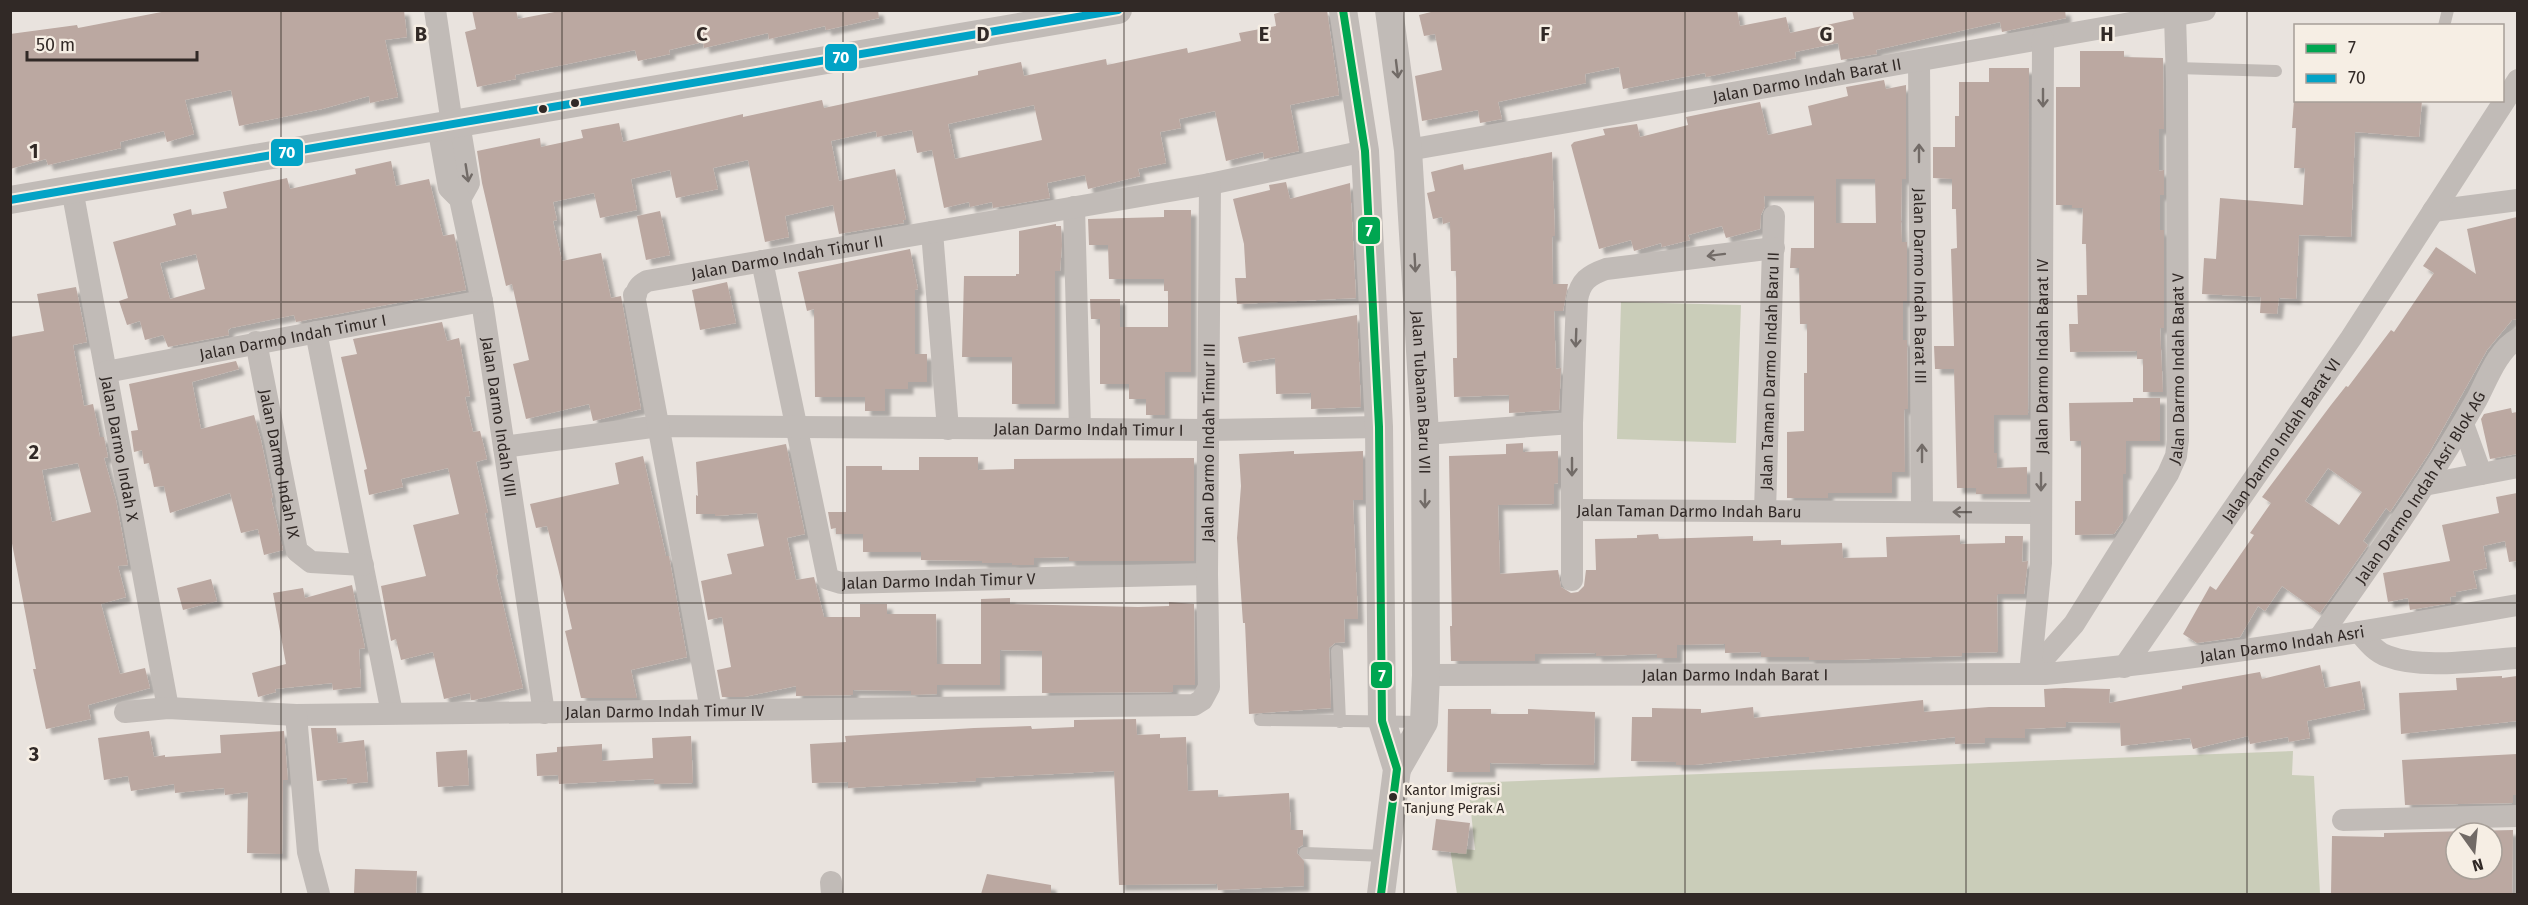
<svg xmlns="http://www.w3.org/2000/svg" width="2528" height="905" viewBox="0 0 2528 905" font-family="'Fira Sans',sans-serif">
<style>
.green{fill:#cacdb9}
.building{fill:#bba8a1;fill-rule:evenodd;filter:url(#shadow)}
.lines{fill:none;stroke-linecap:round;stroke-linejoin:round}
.service{stroke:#c1bbb7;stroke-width:12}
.minor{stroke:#c1bbb7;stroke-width:22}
.tertiary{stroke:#c1bbb7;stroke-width:28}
.bus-1-casing{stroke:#f6eee4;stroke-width:12}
.bus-2-casing{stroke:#f6eee4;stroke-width:12}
.bus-1{stroke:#00a651;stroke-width:8}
.bus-2{stroke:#02a3c6;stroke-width:8}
.oneway{stroke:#726b67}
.grid{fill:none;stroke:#312926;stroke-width:1.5;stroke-opacity:0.55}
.bus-dot{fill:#312926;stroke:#f6eee4;stroke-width:2}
.labels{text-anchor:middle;stroke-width:5;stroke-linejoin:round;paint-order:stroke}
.bus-label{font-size:14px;fill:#312926;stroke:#f6eee4;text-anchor:start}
.street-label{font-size:16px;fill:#312926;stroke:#f6eee4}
.grid-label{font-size:20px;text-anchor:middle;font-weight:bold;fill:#312926;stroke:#f6eee4;stroke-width:5;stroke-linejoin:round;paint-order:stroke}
.line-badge{stroke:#f6eee4;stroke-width:2}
.badge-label{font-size:16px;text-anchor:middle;font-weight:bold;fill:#fff}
</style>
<defs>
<filter id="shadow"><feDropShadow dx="5.5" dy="5.5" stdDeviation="1.5" flood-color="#0004"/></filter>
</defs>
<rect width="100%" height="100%" fill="#e9e3de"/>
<path class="green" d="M1621 302 1741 305 1736 443 1617 439Z
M2293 751 2292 775 2314 776 2320 894H1457L1450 848 1475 850 1468 783Z"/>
<path class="building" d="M172 10H404L407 37 385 40 398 97 370 103 369 96 322 109 239 126 231 90 185 100 194 134 167 142 164 131 120 142 121 148 48 165 46 159 10 169V34L77 25 78 28Z
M472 10H516L518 19 565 10H878L879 18 826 30 825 26 769 39 768 33 704 48 703 42 669 50 670 54 638 61 635 50 515 75 516 79 477 87 465 32 476 29Z
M1287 10H1327L1339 95 1290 105 1299 151 1264 159 1263 152 1226 161 1215 111 1179 119 1181 128 1160 132 1166 163 1138 169 1140 176 1088 189 1085 175 1047 183 1050 198 993 208 992 202 970 207 969 202 944 208 932 150 917 153 912 130 877 137 876 131 831 141 839 181 895 169 906 220H903L904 223 839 234 833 205 785 216 789 237 765 242 748 160 713 168 718 189 676 198 670 170 631 179 637 210 600 218 594 193 553 202 557 220 553 221 562 261 601 253 611 298 621 296 641 409 593 421 589 404 526 419 513 364 529 360 512 284 506 286 482 183 477 151 540 138 541 147 583 138 581 130 619 123 623 142 743 114V117L822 100 824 108 978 75V71L1021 62 1024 76 1106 59 1107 65 1187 48 1188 53 1241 41 1239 33 1276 26 1274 14ZM1034 105 1042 140 955 159 948 124Z
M1439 10H1737L1740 26 1786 17 1790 33 1854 19 1852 10H2065L2066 18 2002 32 2000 22 1876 50 1877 54 1841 60 1838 43 1795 52 1796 58 1706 77 1705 73 1623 89 1619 67 1585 74 1586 83 1498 102 1502 119 1480 123 1478 110 1422 121 1415 76 1442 70 1435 34 1424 36 1419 15Z
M2080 51H2124V57L2163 58 2164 129H2159V171L2164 170V195H2160V230H2164V328H2160L2163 392H2143V359H2137V351L2070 352 2069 324H2078L2077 295H2087L2086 244H2082L2083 208H2072V205H2056V87H2080Z
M1989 68H2029L2028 415H1994V453H1997V468L2027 467V494H1976V488H1957L1954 369H1935L1934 346H1954L1951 249 1957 248 1956 209H1952V179L1933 178V147H1955V116H1959V82H1989Z
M1884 80 1886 89 1906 85V179H1902L1901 222 1902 242H1907V301H1903V340H1907V346L1908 409H1904L1905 472H1892V493H1828V498H1787V432L1804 431V373H1807V324H1800L1799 268H1790L1791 248H1814V196H1764L1765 206 1761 215 1760 229 1726 238 1722 226 1688 235 1690 240 1662 247 1661 243 1634 251 1631 240 1599 249 1571 145 1574 142 1605 135 1603 129 1637 124 1640 137 1688 125 1686 117 1760 102 1768 135 1812 125 1808 106 1848 96 1846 87ZM1836 179H1875L1876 223H1836Z
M2294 100H2422L2419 137 2355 132 2351 237 2299 235 2296 299 2279 298 2277 314 2260 313 2261 297 2202 294 2204 258 2216 259 2220 198 2303 205 2305 168H2294L2296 128H2292Z
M1552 152 1555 236H1552L1553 284H1568L1563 311H1554L1556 369 1561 368 1559 410 1509 413V395L1454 397 1453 358H1457L1456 271H1451L1450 222 1443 224 1442 217 1433 219 1427 193 1435 191 1431 172 1463 164 1464 170Z
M391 161 396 186 429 179 443 236 454 234 466 290 296 322 294 315 231 328 228 330 229 335 168 347 163 335 145 340 140 321 127 325 119 301 128 298 113 242 176 225 173 214 191 209 192 215 227 208 223 192 287 178 290 189 356 174 355 169ZM196 254 205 289 170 299 160 263Z
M1286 182 1290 199 1350 183 1356 298 1237 304 1235 278H1246L1244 244 1233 199 1270 190 1269 185Z
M1164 210H1191V372H1165V415H1146V399H1129V384H1100V319H1091L1090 299H1120V327H1168V291H1164V279H1109L1108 245H1089L1088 219 1164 217Z
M660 211 670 255 646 260 637 216Z
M2517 217V319L2512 320 2487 350 2429 453 2390 512 2386 508 2363 541 2368 545 2320 613 2282 586 2265 611 2258 606 2240 637 2197 643 2183 634 2210 586 2216 590 2254 535 2250 533 2271 503 2262 497 2331 405 2346 386 2348 387 2391 330 2394 332 2434 273 2423 266 2436 247 2476 274 2467 229ZM2328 468 2362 492 2339 525 2305 501Z
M1056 224V226H1061L1062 245 1060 271H1055V404H1012V357H962L964 276H1016V274H1019V231Z
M910 249 918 289 915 290V354H927V382H908V389H885V411H865V397H815L814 309 807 311 798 272Z
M727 282 736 323 700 330 692 290Z
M76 287 87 342 73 345 84 406 93 404 100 437H104L108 457 104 458 116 500 128 565 118 566 126 597 101 604 120 674 145 668 150 688 88 705 91 719 46 729 33 669H36L10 533V337L44 331 37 294ZM78 463 91 512 52 522 42 470Z
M1357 315 1361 407 1311 409V393L1276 394 1275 358 1243 363 1238 337Z
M442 322 447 341 459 338 470 396 465 397 473 432 480 431 487 459 476 462 488 513H485L498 574 496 575 523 688 474 700H471L470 693 444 699 433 652 401 660 396 639 391 641 381 586 426 576 413 525 459 514 448 468 401 479 403 487 369 495 364 470 367 469 341 357 357 354 353 339Z
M236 361 239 369 192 382 201 429 254 415 261 440 273 498H271L283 550 264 555 258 529 241 533 230 493 170 513 164 486 154 487 149 463 144 464 142 450 134 452 131 431 138 430 129 384Z
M2133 398H2160V441H2126V474H2123V521L2114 534 2075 535V501H2081V441H2070L2069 403 2133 402Z
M2511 408 2512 413 2517 412V454L2490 459 2481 419 2484 414Z
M1523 443V452L1558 451V483L1554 484V504L1498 505 1500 574 1558 570 1561 587 1571 593 1578 592 1584 586 1586 570H1596L1595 539 1637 538V535L1658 534 1659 539 1753 536V541L1781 540V545L1842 543 1843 558 1887 557 1886 537 1960 535V544L2005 543V536H2023L2022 562 2028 561 2024 594H1997L1998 652 1962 653V656L1840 660H1809V657H1761V652L1725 653V644L1677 645V658H1657V654L1596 656V653L1535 654V661H1451L1450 626H1452L1449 456 1506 454V444Z
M786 444 805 534 787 538 796 580 814 577 824 617H860V604H887V614H936L937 664H981V599L1010 598V604L1138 607 1169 606V602L1194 604 1195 685H1173V692L1042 693V651L1000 650V685H937V694L911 695V691L853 690V695L796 696V686L744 697H722L717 670 731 667 722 617 708 620 701 581 732 574 727 554 764 546 757 513 715 516V514H696V495L698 496 696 462Z
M1294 451V454L1363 451V500H1353L1358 619H1344L1345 642 1335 643 1329 648 1331 708 1249 714 1245 623H1243L1237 538 1241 486 1239 454Z
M643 456 666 556H669L687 657 631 670 637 698H581L565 631 572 629 558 568 547 526 536 528 530 504 619 484 615 463Z
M919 457H978V470L1014 469V459L1194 458V561H1069V557L1034 558V565H1012V563H982V561L921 560V552H863V534H836V528L831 529 828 512H846V466H882V470H919Z
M2517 493V561L2509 562 2505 541 2483 546 2487 568 2473 571 2477 588 2456 592V596L2450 597 2451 603 2410 610 2408 598 2388 602 2383 573 2450 561 2442 525 2499 513 2496 497Z
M211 579 217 601 183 610 177 588Z
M352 585 365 648 359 649 361 687 333 690 332 683 275 689 276 692 258 697 252 673 286 664 273 593 303 588 305 598Z
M2320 665 2325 688 2360 681 2365 709 2307 721 2310 738 2289 742 2288 737 2250 744 2248 736 2193 749 2190 738 2121 746 2120 723 2066 722V727L2025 729V738H1985V743L1955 744V737L1694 765H1676V762L1631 761 1632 717H1652V708L1701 709V713L1753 707 1754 718 1923 700 1924 712 1989 707H2045L2044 689 2064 688 2110 689 2109 703 2182 689V686L2209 681 2260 672 2262 679Z
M2502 676V678L2517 676V721L2401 734 2399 693 2457 690 2456 678Z
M1448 709H1491V714H1528V709L1595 712 1594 765 1490 763V772H1447Z
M1136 719 1137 735 1160 734V738L1186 737 1188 791 1218 790V797L1289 793 1291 830H1303V845L1298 848 1297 853 1304 861V886L1218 890 1217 884 1119 885 1114 771 976 778V781L848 788V782L812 783 810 744 846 742 845 736 974 728 1031 726 1032 729 1074 727V720Z
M311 728H336L338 743 364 740 368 782 347 784V778L317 781Z
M149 731 154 757 165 755V757L221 753 220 735 284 731 288 780H283L282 854 247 853 248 792 225 795 224 788 175 793 174 784 131 791 128 776 104 780 98 738Z
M691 736 693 783 654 784V779L559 784 558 775 537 776 536 754 557 752V747L602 744V761L653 758 652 738Z
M467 750 469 785 438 787 436 752Z
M2517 754V795H2513V803L2405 805 2402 760Z
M1436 819 1470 823 1466 854 1432 850Z
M2513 830 2512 894H2331L2332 836 2384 837V833ZM2456 833H2493L2492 871H2455Z
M355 869 417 871 416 894H354Z
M987 874 1051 885V894H981Z"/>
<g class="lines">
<path class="service" d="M2444 26 2448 10
M2177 68 2276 71
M1337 651 1340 722
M1260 720 1424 722
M1305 853 1386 856"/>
<g class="minor">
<path d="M435 10 452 124"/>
<path id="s1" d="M1919 61 1922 511"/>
<path d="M459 123 469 183 460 199"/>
<path id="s2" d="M438 126 449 188 460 199 482 301 544 713"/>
<path id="s3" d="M1408 150 2205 10"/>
<path id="s4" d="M72 189 168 708"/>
<path d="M1074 207 1080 429"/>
<path d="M2433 211 2518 200"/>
<path d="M932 232 948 429"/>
<path id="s5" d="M762 261 828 579 841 583 1207 574"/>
<path d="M316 332 392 713"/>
<path id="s6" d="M256 342 297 551 311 562 363 565"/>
<path id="s7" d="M106 372 482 301"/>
<path d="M2463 424 2481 474"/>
<path d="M1425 434 1572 423"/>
<path id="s8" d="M504 447 659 426 1209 430 1379 427"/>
<path d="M2424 485 2518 467"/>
<path id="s9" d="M1572 510 2041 513"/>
<path id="s10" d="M1765 511 1774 216"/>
<path d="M1572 580V423L1577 300C1580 281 1589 275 1606 269L1774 248"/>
<path d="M2359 632C2367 641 2375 652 2387 656 2423 670 2479 660 2518 658"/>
<path id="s11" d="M2320 637C2374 559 2430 482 2477 399 2487 380 2498 349 2518 339"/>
<path id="s12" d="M2124 667 2351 338 2518 80"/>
<path id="s13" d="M2030 674 2074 624 2168 474 2176 456 2178 440 2177 82 2175 16"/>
<path id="s14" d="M2030 674 2041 563 2043 39"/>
<path id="s15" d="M1426 675 2045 674C2203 660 2361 632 2518 605"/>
<path id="s16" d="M711 710 634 295H636C637 288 640 285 647 281L1210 184 1365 151"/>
<path id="s17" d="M125 712 168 708 296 715 1194 705 1202 700 1209 687 1207 574 1210 184"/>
<path d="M296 715 308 852 319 894"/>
<path d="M2343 820 2518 816"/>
<path d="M831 882 832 894"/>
</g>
<g class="tertiary">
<path d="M1343 10 1365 151 1379 427 1382 721 1397 769 1381 894"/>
<path id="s18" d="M1389 10 1408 150 1425 434 1426 675 1424 722 1397 769"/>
<path d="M10 200 1118 10"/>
</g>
<g class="bus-1-casing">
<path id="bus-1" d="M1343 10 1365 151 1379 427 1382 721 1397 769 1381 894"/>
</g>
<g class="bus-2-casing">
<path id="bus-2" d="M10 200 1118 10"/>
</g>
<use href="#bus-1" class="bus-1"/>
<use href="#bus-2" class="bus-2"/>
</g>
<defs><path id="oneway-shaft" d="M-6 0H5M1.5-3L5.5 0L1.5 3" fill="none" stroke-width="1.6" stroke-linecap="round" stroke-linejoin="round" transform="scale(1.5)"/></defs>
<g class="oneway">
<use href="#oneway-shaft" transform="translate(1397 69) rotate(83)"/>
<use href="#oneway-shaft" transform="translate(2043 98) rotate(90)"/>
<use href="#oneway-shaft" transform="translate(1919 153) rotate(-90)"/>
<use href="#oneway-shaft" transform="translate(467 173) rotate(81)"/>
<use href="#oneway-shaft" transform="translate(1716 255) rotate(173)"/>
<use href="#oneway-shaft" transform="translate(1415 263) rotate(87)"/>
<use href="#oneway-shaft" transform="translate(1576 338) rotate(92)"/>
<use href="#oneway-shaft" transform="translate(1922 453) rotate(-90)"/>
<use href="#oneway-shaft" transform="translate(1572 467) rotate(90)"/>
<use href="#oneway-shaft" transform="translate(2041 482) rotate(90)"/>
<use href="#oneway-shaft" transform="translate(1425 499) rotate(90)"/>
<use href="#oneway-shaft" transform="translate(1962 512) rotate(-179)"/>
</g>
<path class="grid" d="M281 10V894M562 10V894M843 10V894M1124 10V894M1404 10V894M1685 10V894M1966 10V894M2247 10V894M10 302H2518M10 603H2518"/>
<g class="bus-dot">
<circle cx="575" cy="103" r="5"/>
<circle cx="543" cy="109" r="5"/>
<circle cx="1393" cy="797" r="5"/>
</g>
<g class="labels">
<g class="bus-label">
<text x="1404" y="795">Kantor Imigrasi<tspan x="1404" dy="18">Tanjung Perak A</tspan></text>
</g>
<g class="street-label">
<text dy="6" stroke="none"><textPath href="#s3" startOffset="405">Jalan Darmo Indah Barat II</textPath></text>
<text dy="6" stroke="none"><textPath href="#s16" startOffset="585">Jalan Darmo Indah Timur II</textPath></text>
<text dy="6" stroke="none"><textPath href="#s1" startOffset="225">Jalan Darmo Indah Barat III</textPath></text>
<text dy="6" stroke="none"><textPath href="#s7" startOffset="190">Jalan Darmo Indah Timur I</textPath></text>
<text dy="6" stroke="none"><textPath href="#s14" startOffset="318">Jalan Darmo Indah Barat IV</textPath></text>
<text dy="6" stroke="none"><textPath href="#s13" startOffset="351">Jalan Darmo Indah Barat V</textPath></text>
<text dy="6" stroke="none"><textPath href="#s10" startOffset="140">Jalan Taman Darmo Indah Baru II</textPath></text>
<text dy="6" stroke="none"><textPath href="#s18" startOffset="384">Jalan Tubanan Baru VII</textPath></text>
<text dy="6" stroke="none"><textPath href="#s2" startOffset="300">Jalan Darmo Indah VIII</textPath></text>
<text dy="6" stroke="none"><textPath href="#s8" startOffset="586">Jalan Darmo Indah Timur I</textPath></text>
<text dy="6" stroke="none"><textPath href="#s12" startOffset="276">Jalan Darmo Indah Barat VI</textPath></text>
<text dy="6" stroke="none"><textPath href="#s17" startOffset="1338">Jalan Darmo Indah Timur III</textPath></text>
<text dy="6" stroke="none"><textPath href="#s4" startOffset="264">Jalan Darmo Indah X</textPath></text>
<text dy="6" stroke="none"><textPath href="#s6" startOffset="124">Jalan Darmo Indah IX</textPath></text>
<text dy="6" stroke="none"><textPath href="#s11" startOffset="180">Jalan Darmo Indah Asri Blok AG</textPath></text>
<text dy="6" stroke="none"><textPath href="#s9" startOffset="117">Jalan Taman Darmo Indah Baru</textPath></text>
<text dy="6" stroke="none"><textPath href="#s5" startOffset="436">Jalan Darmo Indah Timur V</textPath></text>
<text dy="6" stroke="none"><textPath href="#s15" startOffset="858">Jalan Darmo Indah Asri</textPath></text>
<text dy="6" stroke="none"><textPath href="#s15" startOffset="309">Jalan Darmo Indah Barat I</textPath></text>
<text dy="6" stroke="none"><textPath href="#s17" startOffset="540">Jalan Darmo Indah Timur IV</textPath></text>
</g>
</g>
<g class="grid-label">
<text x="421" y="41">B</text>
<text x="702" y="41">C</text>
<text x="983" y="41">D</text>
<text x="1264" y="41">E</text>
<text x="1545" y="41">F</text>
<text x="1826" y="41">G</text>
<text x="2107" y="41">H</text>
<text x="34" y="158">1</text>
<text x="34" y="459">2</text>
<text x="34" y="761">3</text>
</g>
<g class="line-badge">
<rect x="824" y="43" width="34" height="29" rx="6" fill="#02a3c6"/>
<rect x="270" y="138" width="34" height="29" rx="6" fill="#02a3c6"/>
<rect x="1357" y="216" width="24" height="29" rx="6" fill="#00a651"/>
<rect x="1370" y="661" width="23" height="28" rx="6" fill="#00a651"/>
</g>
<g class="badge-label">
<text x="841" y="63">70</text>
<text x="287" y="158">70</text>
<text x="1369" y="236">7</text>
<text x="1382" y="681">7</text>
</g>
<rect width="2528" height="905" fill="none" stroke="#312926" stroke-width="24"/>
<rect x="2294" y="24" width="210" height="78" fill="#f6eee4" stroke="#a79f98" stroke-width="1.5"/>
<rect x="2306" y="44" width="30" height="9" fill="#00a651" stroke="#a79f98" stroke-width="1.5"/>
<text x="2348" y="54" font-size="18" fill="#312926">7</text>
<rect x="2306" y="74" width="30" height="9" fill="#02a3c6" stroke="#a79f98" stroke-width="1.5"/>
<text x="2348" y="84" font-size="18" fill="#312926">70</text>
<g transform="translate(2474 851) rotate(165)"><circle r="28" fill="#f6eee4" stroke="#a79f98" stroke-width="1.5"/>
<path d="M0-4.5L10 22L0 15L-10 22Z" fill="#716a66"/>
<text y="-9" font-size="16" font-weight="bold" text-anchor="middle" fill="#312926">N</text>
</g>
<path d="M27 51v9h170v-9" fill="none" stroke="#312926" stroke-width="3"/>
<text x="36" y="51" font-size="18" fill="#312926" stroke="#f6eee4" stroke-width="4.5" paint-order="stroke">50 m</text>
</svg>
